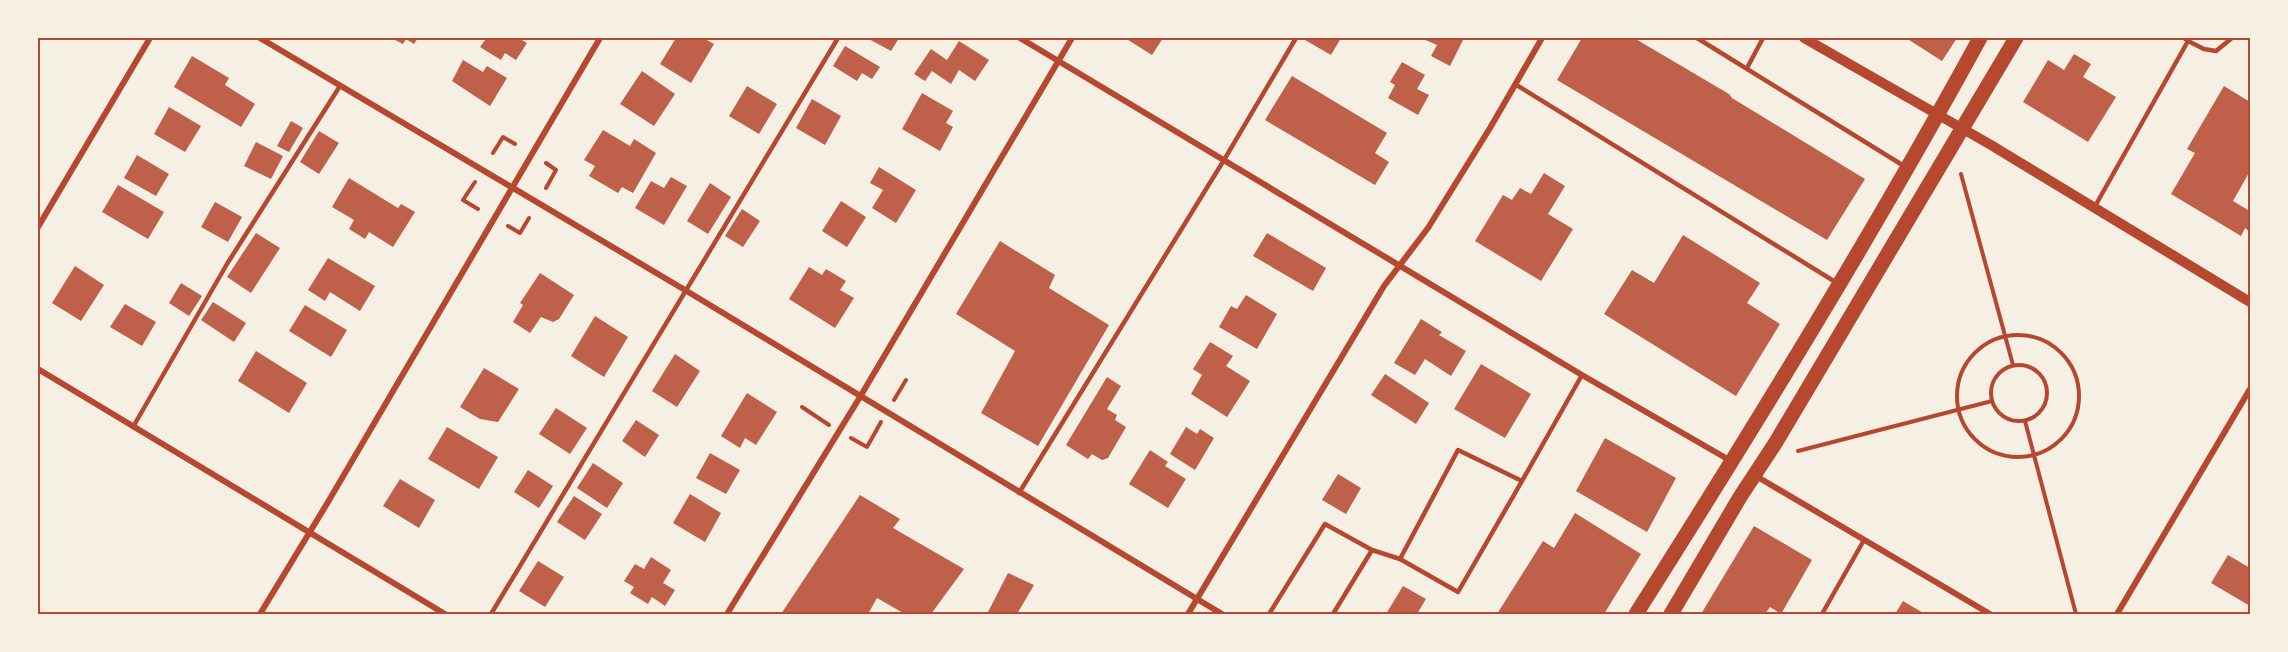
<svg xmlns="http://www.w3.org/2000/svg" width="2288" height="652" viewBox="0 0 2288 652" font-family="'Work Sans',sans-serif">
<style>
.building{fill:#bf614a}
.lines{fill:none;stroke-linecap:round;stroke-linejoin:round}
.path{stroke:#b5482f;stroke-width:4}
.service{stroke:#b5482f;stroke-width:4.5}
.minor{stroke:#b5482f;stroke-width:6}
.tertiary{stroke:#b5482f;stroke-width:10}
.primary{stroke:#b5482f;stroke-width:15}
.neatline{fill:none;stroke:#b5482f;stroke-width:2}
</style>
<rect width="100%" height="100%" fill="#f6efe4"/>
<path class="building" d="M391 38H418L414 44 406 39 403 44Z
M482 38H518L527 43 516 60 505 53 501 60 480 47 485 40Z
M676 38H703L714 44 691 83 660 64Z
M867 38H899L891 51Z
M1125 38H1163L1152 55Z
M1307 38H1341L1331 55 1305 40Z
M1421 38H1464L1450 66 1431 56 1437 45Z
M1582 38H1634L1729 94 1732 98 1865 179 1827 240 1557 80Z
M1906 38H1957L1942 61Z
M959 41 989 60 975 81 959 70 951 84 932 71 925 81 914 74 931 49 947 60Z
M845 46 880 67 872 79 862 73 857 81 833 66Z
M2074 54 2091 64 2083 77 2116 97 2088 142 2023 102 2048 60 2064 70Z
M192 56 229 78 225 85 255 104 241 127 174 87Z
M463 60 483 72 487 66 507 78 490 106 452 81Z
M1402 62 1425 75 1417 89 1429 95 1418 115 1388 98 1395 85 1390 82Z
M642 71 675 94 654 126 620 104Z
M1292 76 1387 133 1375 153 1389 162 1375 185 1265 120Z
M747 86 777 104 759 134 729 116Z
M2224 86 2250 102V171L2233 201 2248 210 2250 205V232L2245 228 2241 236 2171 194 2195 153 2187 149Z
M922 93 953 111 946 123 953 127 940 151 902 129Z
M812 99 841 116 825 145 796 128Z
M169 107 201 126 185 152 154 134Z
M291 121 303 128 289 152 277 146Z
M603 130 630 146 634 139 656 153 633 193 622 187 618 193 589 176 595 166 584 160Z
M319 131 339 143 319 174 300 162Z
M256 142 283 156 271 179 244 166Z
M137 155 169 174 156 196 124 178Z
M879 167 916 190 896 223 872 208 883 190 870 183Z
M1544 173 1565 186 1548 214 1573 229 1541 281 1475 241 1503 195 1512 200 1520 188 1531 194Z
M671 177 687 186 664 225 635 208 651 181 664 188Z
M349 178 398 208 401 204 415 212 393 247 369 232 365 239 349 229 354 220 332 207Z
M710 183 731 197 708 234 687 221Z
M118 185 164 212 148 239 102 212Z
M841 201 866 217 847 247 822 231Z
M215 202 242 217 228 242 201 227Z
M742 209 760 221 743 247 725 236Z
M256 233 280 248 251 293 227 277Z
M1267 233 1326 268 1313 291 1253 256Z
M1683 235 1760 283 1747 303 1780 324 1736 396 1604 314 1632 270 1654 283Z
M1000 241 1055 275 1049 288 1109 325 1038 446 981 413 1015 351 956 314Z
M328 258 375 286 360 311 330 292 325 301 308 290Z
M75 266 104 285 81 321 52 303Z
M809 267 822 275 826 269 846 281 840 290 854 298 835 328 789 299Z
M540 273 574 295 559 319 553 322 541 317 530 333 513 322 523 305 520 303Z
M181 283 202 296 189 316 169 303Z
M1246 295 1277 314 1257 349 1219 327 1231 306 1237 309Z
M213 302 246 323 234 342 201 320Z
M125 304 156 322 142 346 110 327Z
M305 305 347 330 331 357 289 331Z
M595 316 628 337 604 377 571 356Z
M1421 319 1442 332 1439 335 1466 351 1451 376 1425 359 1415 375 1394 363Z
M1210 342 1233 356 1226 366 1250 381 1227 417 1191 394 1202 375 1193 369Z
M256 351 307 383 289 413 238 381Z
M675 354 700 371 677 407 652 391Z
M1481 364 1531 394 1505 438 1454 409Z
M484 368 519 389 498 422 480 419 460 407Z
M1385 374 1429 403 1416 424 1371 395Z
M1107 377 1121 386 1107 409 1117 415 1115 420 1126 427 1108 458 1102 460 1092 454 1088 459 1066 445Z
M747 393 777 412 756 445 745 438 740 448 721 436Z
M556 408 587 428 570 454 539 434Z
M636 420 659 435 645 457 622 441Z
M447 427 498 457 479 489 428 459Z
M1186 427 1197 434 1200 429 1214 438 1195 470 1170 454Z
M1605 438 1676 478 1647 532 1576 491Z
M1150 450 1168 462 1165 466 1186 479 1168 508 1129 484Z
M710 453 740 470 726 494 696 478Z
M593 463 623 483 607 508 577 488Z
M528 470 553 486 539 508 514 492Z
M1338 474 1361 488 1346 514 1322 500Z
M400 479 435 500 419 528 383 506Z
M690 494 721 513 705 542 673 523Z
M860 495 900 519 893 528 964 569 931 614H905L877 598 868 614H781Z
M574 496 602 514 585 540 557 522Z
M1575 513 1641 554 1604 614H1497L1543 541 1554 548Z
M1754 526 1812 560 1781 614 1770 607 1765 614H1701Z
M2228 555 2250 568V606L2211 583Z
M651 557 671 570 663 583 675 590 665 606 652 597 648 604 630 593 634 587 624 581 635 564 644 569Z
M538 561 564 577 545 607 519 591Z
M1008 573 1034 585 1017 614H987Z
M1403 586 1426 599 1417 614H1386Z
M1903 601 1925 614H1895Z"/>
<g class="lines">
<path class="path" d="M493 153 503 137 515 144
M1961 174 2013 365
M475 182 463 200 478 209
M546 188 556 170 546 163
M508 226 520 233 529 218
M1957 396a61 61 0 1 1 122 0a61 61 0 1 1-122 0Z
M1991 393a28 28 0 1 1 56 0a28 28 0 1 1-56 0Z
M894 400 906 380
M802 407 829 425
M2025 421 2076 614
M851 438 867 447 881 422
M1798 451 1992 401"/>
<path class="service" d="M1697 38 1904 166
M2188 41 2204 49 2216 51 2232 38
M1747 68 1763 38
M1515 84 1837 283
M2094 208 2188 41 2184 38
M133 427 227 264 340 86
M1458 450 1522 481 1458 592 1400 559Z
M1522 481 1582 375
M1019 493 1224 160 1296 38
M1372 550 1400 559
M491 614 838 38
M1269 614 1325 524 1372 550 1333 614
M1822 614 1864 540"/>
<path class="minor" d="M260 38 685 290 1222 614
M1020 38 1582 375 1731 461
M38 227 150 38
M38 369 445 614
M1756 476 1990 614
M260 614 328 502 600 38
M727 614 860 397 1072 38
M1188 614 1384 286 1428 228 1490 128 1542 38
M2117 614 2250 389"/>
<path class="tertiary" d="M1804 38 1991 145 2250 302"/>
<path class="primary" d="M1636 614C1755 426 1873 234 1980 38
M1671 614 1740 497 1776 442 2016 38"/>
</g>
<rect width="2288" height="652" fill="none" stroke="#f6efe4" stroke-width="78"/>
<rect x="39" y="39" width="2210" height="574" class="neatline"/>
</svg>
